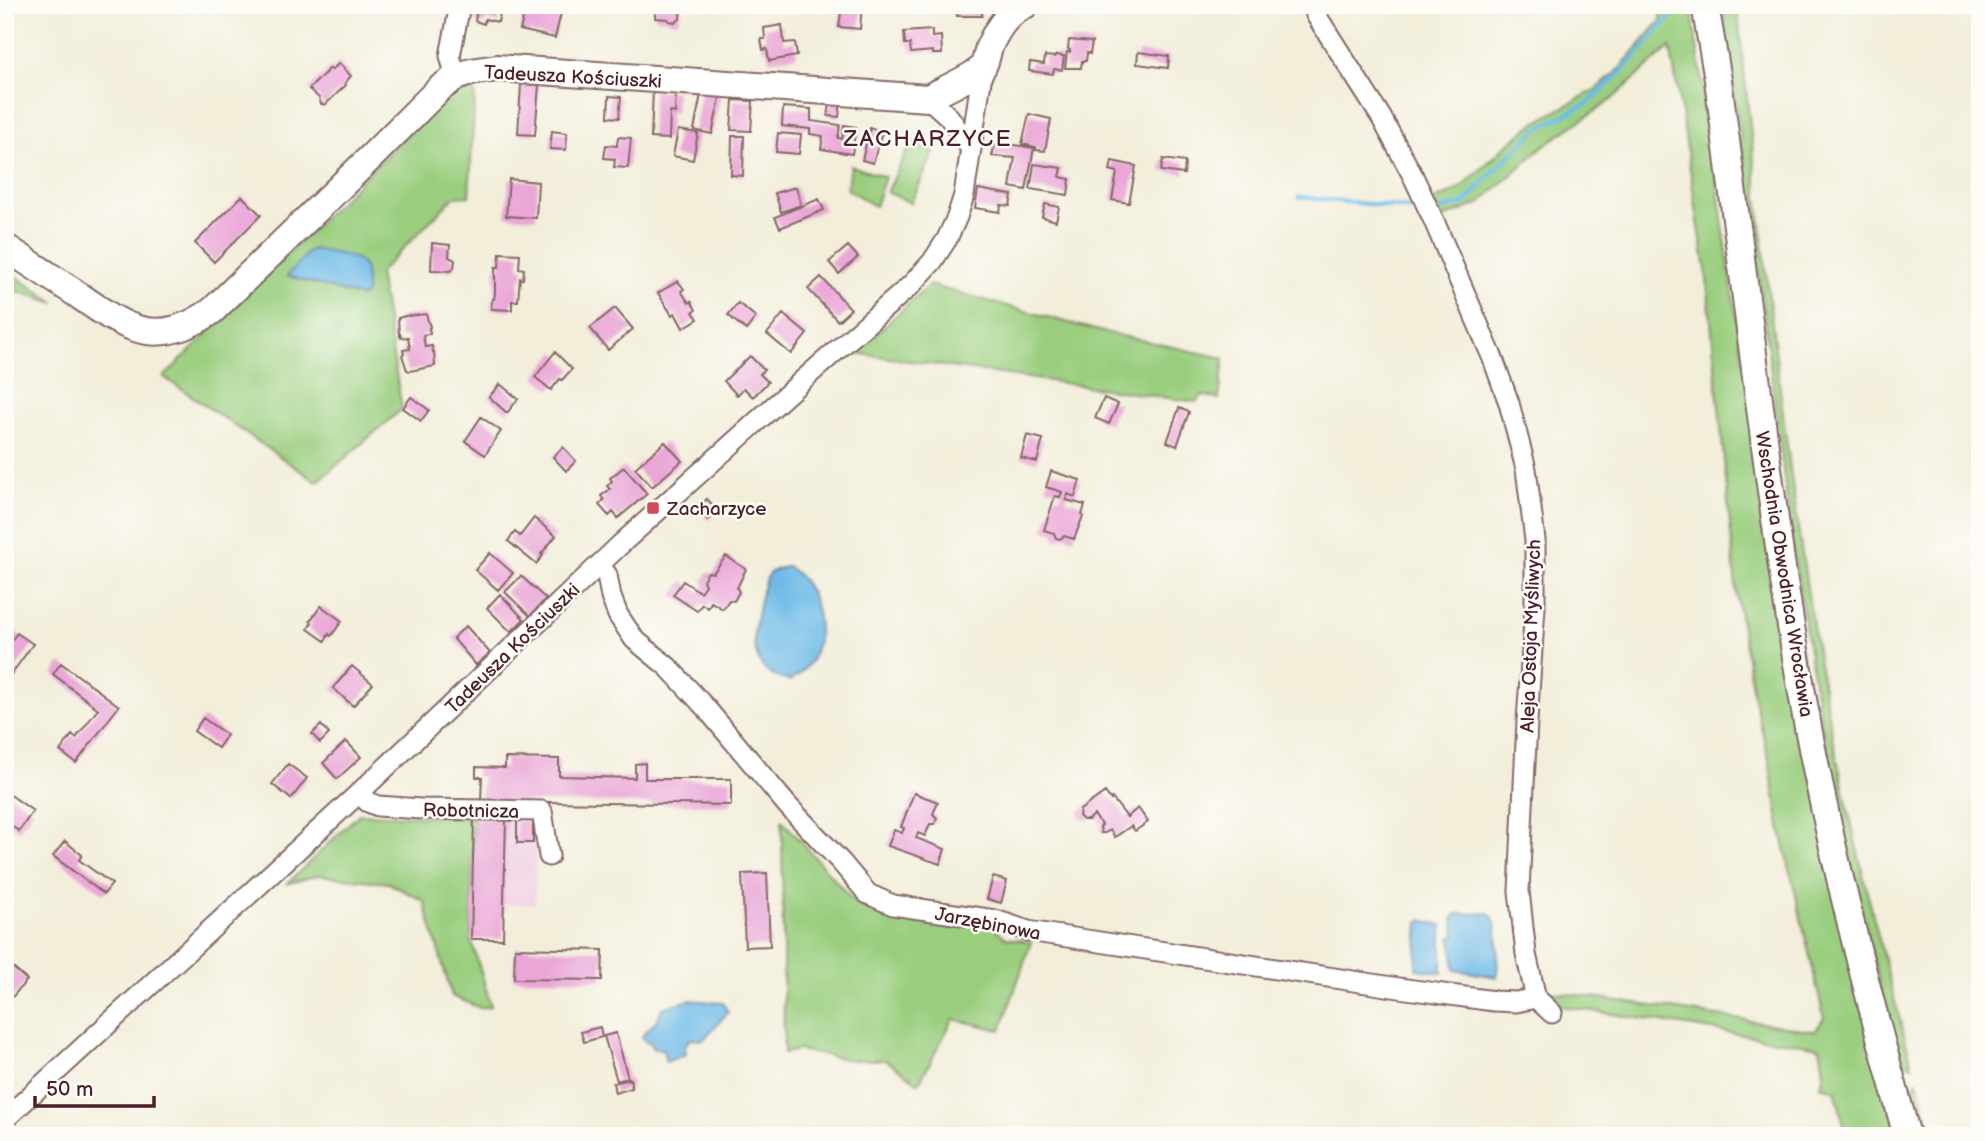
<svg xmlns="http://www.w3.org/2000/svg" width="1985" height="1141" viewBox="0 0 1985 1141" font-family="'Balsamiq Sans',sans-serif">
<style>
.built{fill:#f0d0e4}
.green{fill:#9ace7e;stroke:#727654;stroke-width:2}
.water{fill:#6dbae7;stroke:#5c6c89;stroke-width:2}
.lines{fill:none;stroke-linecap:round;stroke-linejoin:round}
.stream{stroke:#6dbae7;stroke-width:4.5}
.building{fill:#eaa6d7}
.street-casing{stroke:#856768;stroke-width:23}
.secondary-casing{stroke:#856768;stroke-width:30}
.street{stroke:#fff;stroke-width:19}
.secondary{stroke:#fff;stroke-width:26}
.poi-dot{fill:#d1495b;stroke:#fdfcf7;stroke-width:2.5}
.labels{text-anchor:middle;stroke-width:5;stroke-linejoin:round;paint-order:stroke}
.street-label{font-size:19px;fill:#4a1f2b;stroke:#fdfcf7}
.poi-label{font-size:19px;fill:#4a1f2b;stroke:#fdfcf7;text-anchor:start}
.quarter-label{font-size:23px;letter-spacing:2px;fill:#4a1f2b;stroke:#fdfcf7}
</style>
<rect width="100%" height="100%" fill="#fdfcf7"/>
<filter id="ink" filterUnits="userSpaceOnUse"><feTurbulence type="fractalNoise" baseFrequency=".0143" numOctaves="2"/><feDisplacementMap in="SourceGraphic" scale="14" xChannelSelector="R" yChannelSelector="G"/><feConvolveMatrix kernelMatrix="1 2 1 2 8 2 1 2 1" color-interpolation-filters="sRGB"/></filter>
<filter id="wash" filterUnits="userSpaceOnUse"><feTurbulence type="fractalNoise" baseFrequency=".00686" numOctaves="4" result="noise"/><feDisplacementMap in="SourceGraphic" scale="28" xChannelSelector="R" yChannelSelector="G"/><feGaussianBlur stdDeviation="1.57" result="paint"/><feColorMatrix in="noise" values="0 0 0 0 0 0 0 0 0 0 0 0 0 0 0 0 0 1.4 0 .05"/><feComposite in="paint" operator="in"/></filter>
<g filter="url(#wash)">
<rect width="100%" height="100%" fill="#f2eeda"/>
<path class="built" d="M474 818 536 819 535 904 504 905 503 939H471Z"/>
<path class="green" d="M1657 5H1691L1740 342 1896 1136H1847L1835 1090 1821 1086 1824 1072 1820 1047 1561 1006 1548 992 1586 996 1815 1031 1824 1018 1779 822 1769 759 1753 694 1737 598 1706 269C1693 195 1684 121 1670 47L1610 101 1543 146 1479 204 1441 219 1432 201 1453 192 1465 184 1507 145 1533 124 1596 89 1616 73 1662 19Z
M1722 5H1737C1762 233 1784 461 1823 686 1846 814 1878 940 1912 1065L1903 1061 1894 1044 1839 821 1815 688 1792 543 1756 251Z
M468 85 475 94 469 196 454 197 379 273 402 409 317 482 164 377 450 92Z
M912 141 934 152 911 203 887 192Z
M851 166 885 177 875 206 847 189Z
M5 269 56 303 5 288Z
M929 285 1099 331 1224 358 1219 399 1202 395 1196 402 855 353Z
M359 814 474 818 471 939 491 1006 480 1008 452 996 424 901 389 883 318 875 287 884Z
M782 820 856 904 988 922 1006 938 1031 942 1001 1030 953 1019 919 1083 886 1060H850L799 1050 784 1053Z
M1917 1081 1932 1136H1920L1908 1089Z"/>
<path class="water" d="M315 249C326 252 358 255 363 265 367 273 366 284 366 293L362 297 287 276 310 250Z
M788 567C817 584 828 633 810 662 805 670 798 676 790 681 779 678 769 676 762 666 757 658 754 648 754 639 754 629 762 583 768 575 773 569 781 568 788 567Z
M1489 913C1502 923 1497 961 1497 977L1455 970 1451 938 1456 935 1453 918 1456 914Z
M1421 920 1442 925V973L1416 969 1419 922Z
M690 1000 723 1003 728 1012 703 1040 690 1039 685 1046 686 1054 666 1062 663 1049H653L651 1042H646L642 1036 658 1019 662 1008Z"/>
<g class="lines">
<path class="stream" d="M1299 197 1417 209
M1442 209 1464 204 1490 175 1537 129 1588 103 1620 73 1681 5"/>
</g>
<g id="blocks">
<path class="building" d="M475 5H502L498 22 485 19 484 24 475 21 477 8H474Z
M655 5H681L680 19 676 22 669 21 668 19 655 18Z
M842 5H862L860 29 839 27Z
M957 5H982V16H957Z
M526 6 561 13 555 38 520 30Z
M782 25 784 43 795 42 797 56 769 61 767 49 763 50 761 39H765L764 28Z
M932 30V37L941 36 942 54H933V51L911 53 910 44H905L904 32Z
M1069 40 1092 42 1090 54 1087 53 1086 61H1082L1081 68H1065L1067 52H1070V50L1068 49Z
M1138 52 1169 56 1168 68 1137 64Z
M1056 55 1064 56 1062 70 1054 69 1053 74 1029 71 1030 62 1044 64 1045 56 1055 57Z
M339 63 351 76 345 83 346 85 325 105 321 104 319 98 309 89 330 68 332 70Z
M521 84 539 85 535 135 518 134Z
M702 89 721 93 712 134 694 130Z
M653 90 676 91 675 113 670 112 669 139 651 138Z
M609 96 621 97 619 118 608 117Z
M831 98 841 100 839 117 828 116Z
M733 100 753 101 751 131 731 130Z
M783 107 811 109V121L840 125 838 138 842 139 844 125 856 127 852 154 821 149 823 136 810 134V129L782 126Z
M1029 114 1051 119 1045 151 1036 150V147L1022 144Z
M870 128 882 132 873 163 862 160Z
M678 130 698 133 693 160 673 156Z
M552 131 567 133 566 150 550 149Z
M778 133 801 135 799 154 776 152Z
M732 136H744L743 176 731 175Z
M618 137 631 138 628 168 614 167 615 159 604 158 606 145 617 146Z
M995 142 1034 148 1026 190 1010 187 1015 158 992 156Z
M1163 159 1185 162 1184 174 1161 171Z
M1112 161 1136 166 1129 203 1112 200 1117 172 1110 170Z
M1034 164 1062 168 1060 177 1070 179 1068 195 1030 189Z
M509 179 538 182 536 218 506 216Z
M796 187 801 205 781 212 775 193Z
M978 189 1012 195 1010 206 1001 205 1000 212 975 208Z
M242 196 261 215 214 262 195 243Z
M819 199 824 210 780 228 775 217Z
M1045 204 1059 207 1056 221 1042 217Z
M432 243 450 245 449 257 455 260 454 268 451 271 431 270Z
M848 246 858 257 839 274 829 262Z
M500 253 520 254 519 268 524 269 523 279 520 278 518 301H512V310L491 309 492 299H494L495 293V267H499Z
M821 277 851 309 838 321 808 289Z
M678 281 684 289 681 291 689 303 691 301 696 310 693 312 698 319 683 328 675 313 672 315 658 293Z
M738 303 756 317 746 330 728 315Z
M615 308 633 329 608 350 590 328Z
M426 314 430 327 429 328 430 334 423 335 425 347 432 346 433 352H434L435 366 410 371 407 370 402 355 404 354 403 350 410 349 408 337 401 338 400 334 399 335 398 318 409 315V316Z
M783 314 807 334 791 354 767 334Z
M555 352 572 369 562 380 560 379 551 390 535 377Z
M750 356 764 370 760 374 768 382 753 397 744 388 737 395 724 381Z
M500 384 518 399 507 413 489 397Z
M411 397 429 410 421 421 403 408Z
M1104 398 1118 404 1109 424 1095 418Z
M1179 408 1189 412 1177 446 1167 442Z
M481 417 501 431 485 455 465 441Z
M1027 435 1043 439 1037 462 1021 458Z
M665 442 682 461 652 487 635 468Z
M563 447 576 461 566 471 553 457Z
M624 467 647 494 618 518 613 512 609 516 599 505 604 500 601 496 610 489 607 486 612 481 610 478Z
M1051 471 1080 480 1075 497 1068 494 1066 500 1085 505 1082 515 1083 516 1074 539 1064 536 1060 539 1056 538 1054 533 1044 530 1055 496 1060 497 1062 492 1046 487Z
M707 499 718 511 708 520 697 508Z
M534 518 556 536 541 554 543 555 536 564 508 541 515 532 520 536Z
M490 553 513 573 498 590 475 570Z
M726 556 746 569 737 588 739 592 734 601 729 600 723 609 711 602 708 608 702 604 697 611 673 595 683 581 700 592 705 585 703 580 708 572 713 573Z
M521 576 546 599 530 616 505 592Z
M500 594 524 619 511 632 487 608Z
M321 606 342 621 331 636 329 634 325 641 308 629 312 622 310 621Z
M466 626 490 653 476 665 453 638Z
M17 633 33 644 5 683V649Z
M61 663 119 706 76 763 60 751 72 735 76 738 98 709 53 674Z
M352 666 373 684 353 706 333 688Z
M203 718 227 735 218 748 194 731Z
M321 725 329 734 320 743 312 734Z
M346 741 361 757 337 779 323 763Z
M505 758 559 759V776L635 778V764L645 763V779H731V805L481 801 482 777H476V767L505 768Z
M288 764 307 778 291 799 272 784Z
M5 791 33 811 19 831 5 821Z
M1105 792 1111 800 1112 798 1127 817 1138 808 1148 822 1135 831 1131 826 1115 837 1110 830 1105 833H1101L1100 827 1102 825 1094 815 1088 820H1083L1079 816 1080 810Z
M914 793 938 802 933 814 937 818 935 824H930L925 836 918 833 916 838 945 849 940 864 888 846 894 830 902 833 904 828 901 827Z
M474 818 506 819 503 939H471Z
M517 821H533V843H517Z
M65 841 82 855 79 860 112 884 104 894 53 856Z
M767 873 770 946 745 947 742 874Z
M993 877 1007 881 1001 903 987 899Z
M515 948 603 950 602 980 514 979Z
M5 961 27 980 8 1002 5 1000Z
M600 1027 602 1037 584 1042 581 1032Z
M616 1033 628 1078 617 1081 604 1036Z
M630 1079 632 1088 615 1093 613 1083Z"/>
</g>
</g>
<g filter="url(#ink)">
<use href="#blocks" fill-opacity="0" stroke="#856768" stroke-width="2"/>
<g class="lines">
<g class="street-casing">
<path id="street" d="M1313 5 1316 15 1381 117 1413 176 1434 221 1493 359 1509 403 1526 469 1535 540V607L1527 721 1519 891 1526 954 1536 998 1552 1013
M456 77 450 56 460 5
M928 98 949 117 971 149
M599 565 607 575 611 597 618 615 634 639 668 667 705 707 788 806 841 862 868 894 893 905 995 920 1028 931 1399 988 1494 1001 1516 1002 1536 998
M359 793 368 802 378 806 421 809 542 811 549 856
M5 1119 359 793 621 544 804 379 911 285 932 262 947 239 957 217 964 195 983 67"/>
</g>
<g class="secondary-casing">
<path id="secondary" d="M1705 5 1718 80C1747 294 1769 509 1807 722 1833 862 1869 999 1907 1136
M5 247C28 262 51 277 74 292 124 327 154 351 212 311L371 157 439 89 456 77 471 72 497 68 928 98C941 91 973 77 982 68 986 63 987 53 989 47 996 31 1008 12 1025 5"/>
</g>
<use href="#street" class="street"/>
<use href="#secondary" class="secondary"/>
</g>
</g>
<rect class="poi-dot" x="646" y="501" width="14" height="14" rx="3.5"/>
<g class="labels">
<g class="street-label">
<text transform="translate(573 76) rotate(3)" y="7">Tadeusza Kościuszki</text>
<text transform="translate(1785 574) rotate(81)" y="7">Wschodnia Obwodnica Wrocławia</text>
<text transform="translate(1530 636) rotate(-88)" y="7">Aleja Ostoja Myśliwych</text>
<text transform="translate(512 648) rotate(-44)" y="7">Tadeusza Kościuszki</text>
<text transform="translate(471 810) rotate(1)" y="7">Robotnicza</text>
<text transform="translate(988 923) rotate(11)" y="7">Jarzębinowa</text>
</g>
<g class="poi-label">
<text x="667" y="515">Zacharzyce</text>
</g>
<g class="quarter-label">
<text x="928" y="146">ZACHARZYCE</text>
</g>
</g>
<rect width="1985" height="1141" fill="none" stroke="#fdfcf7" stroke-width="28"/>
<path d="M35 1096v10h119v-10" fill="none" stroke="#4a1f2b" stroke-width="3.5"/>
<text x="46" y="1096" font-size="21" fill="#4a1f2b" stroke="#fdfcf7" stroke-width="5" paint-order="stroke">50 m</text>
</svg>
